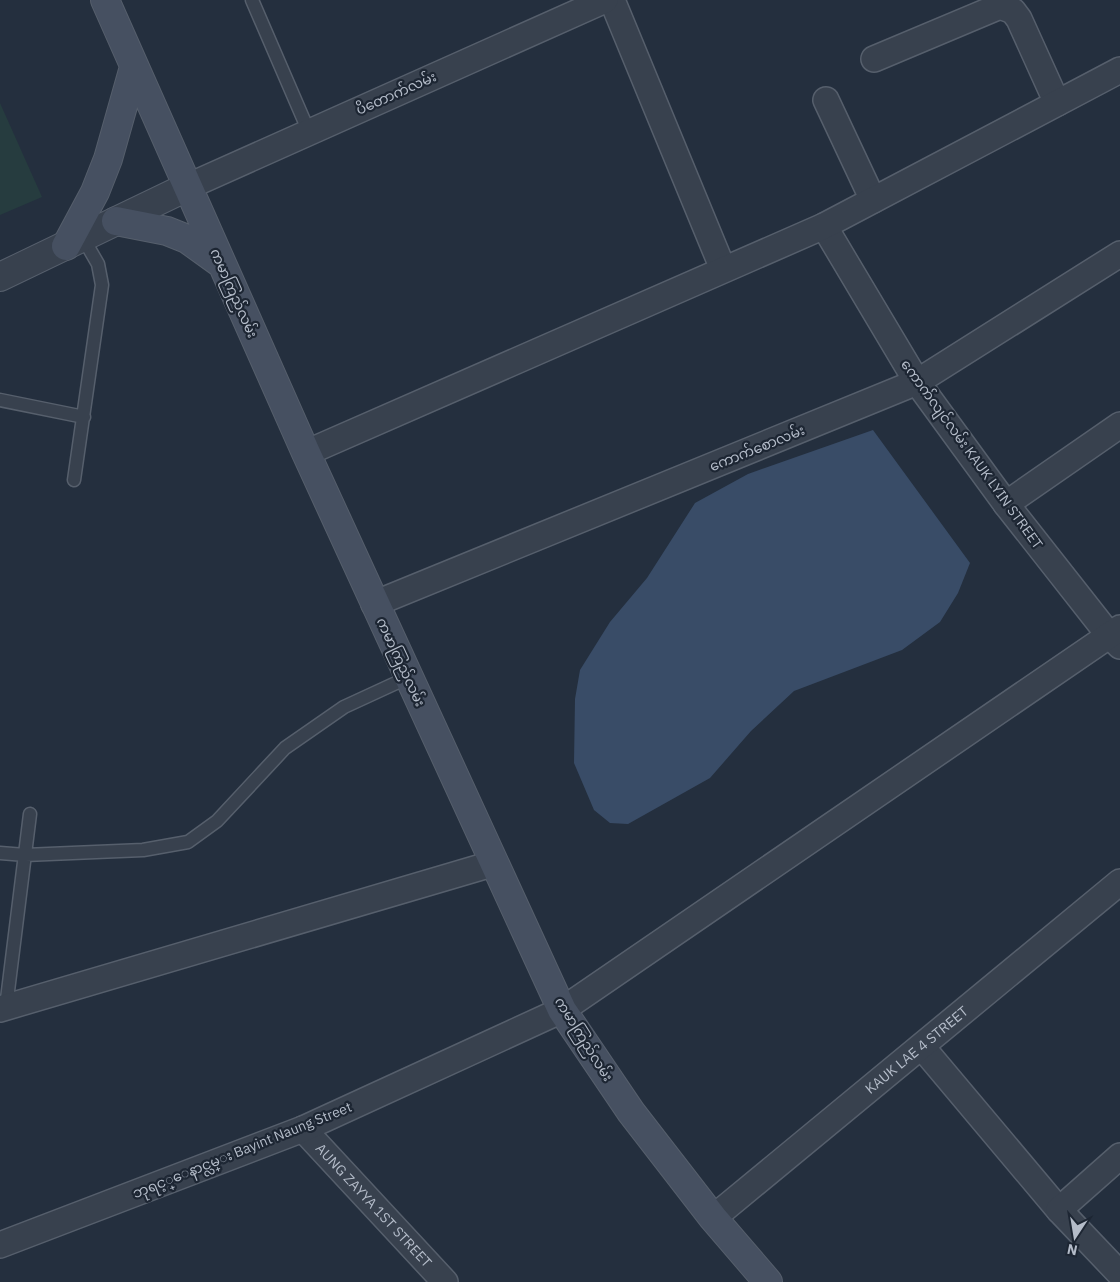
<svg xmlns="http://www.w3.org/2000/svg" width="1120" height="1282" viewBox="0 0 1120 1282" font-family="'IBM Plex Sans','Noto Sans Myanmar',sans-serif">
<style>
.garden{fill:#263c3f}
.water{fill:#394c67}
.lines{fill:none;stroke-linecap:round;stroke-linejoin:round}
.service-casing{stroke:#565f6c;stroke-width:15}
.minor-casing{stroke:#565f6c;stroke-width:28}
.tertiary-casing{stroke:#565f6c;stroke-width:30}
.secondary-casing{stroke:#565f6c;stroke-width:30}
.service{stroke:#38414e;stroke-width:12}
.minor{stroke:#38414e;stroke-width:25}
.tertiary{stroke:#38414e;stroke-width:28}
.secondary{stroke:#465061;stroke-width:28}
.labels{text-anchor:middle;stroke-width:4.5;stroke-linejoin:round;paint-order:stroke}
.street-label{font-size:14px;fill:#b4bcc9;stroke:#1d2633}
</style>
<rect width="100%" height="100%" fill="#242f3e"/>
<path class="garden" d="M0 103 42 197 0 215Z"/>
<path class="water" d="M873 430 970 563 958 593 940 622 902 650 794 691 751 731 710 778 628 824 610 823 594 810 574 763 575 699 580 670 610 622 647 578 695 503 748 474Z"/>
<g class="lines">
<g class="service-casing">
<path id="service" d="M252 0 309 132
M0 400 84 417
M74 480 102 285 98 264 83 238
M0 853 25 855 143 850 188 842 217 821 285 748 344 707 409 677
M6 1007 30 814"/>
</g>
<g class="minor-casing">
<g id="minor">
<path d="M612 0 723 269"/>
<path d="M874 59 1000 6 1013 11 1019 19 1057 103"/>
<path d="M826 100 873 200"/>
<path d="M187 187 605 0"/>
<path d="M824 226 917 382 1006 504 1109 635 1120 646"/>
<path d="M306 453 824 226 1120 70"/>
<path d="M1006 504 1120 425"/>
<path d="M374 604 917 382 1120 254"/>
<path d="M0 1009 495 863"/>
<path d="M922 1047 1059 1210 1120 1274"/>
<path id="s1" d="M303 1129 445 1282"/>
<path d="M1059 1210 1120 1156"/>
<path id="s2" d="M713 1218 1120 882"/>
<path d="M0 1245 303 1129 562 1010 1120 628"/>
</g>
</g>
<g class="tertiary-casing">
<path id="tertiary" d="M0 277 187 187"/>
</g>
<g class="secondary-casing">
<path id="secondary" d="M105 0 306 453 562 1010 631 1112 713 1218 768 1282
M116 221 167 231 187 239 219 262
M66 246 95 192 108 159 134 67"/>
</g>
<use href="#service" class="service"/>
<use href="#minor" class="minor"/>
<use href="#tertiary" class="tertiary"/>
<use href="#secondary" class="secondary"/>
</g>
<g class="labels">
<g class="street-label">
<text transform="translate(396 93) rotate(-24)" y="5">ပိတောက်လမ်း</text>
<text transform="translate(234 293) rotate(66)" y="5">ကမာကြည်လမ်း</text>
<text transform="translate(757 448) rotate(-22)" y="5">ကောက်စောလမ်း</text>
<text transform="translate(972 454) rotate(54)" y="5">ကောက်လျင်လမ်း KAUK LYIN STREET</text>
<text transform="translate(401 662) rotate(65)" y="5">ကမာကြည်လမ်း</text>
<text transform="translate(584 1039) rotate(58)" y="5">ကမာကြည်လမ်း</text>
<text dy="5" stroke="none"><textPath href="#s2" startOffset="264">KAUK LAE 4 STREET</textPath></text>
<text transform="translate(242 1150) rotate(-22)" y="5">ဘုရင့္ေနာင္လမ္း Bayint Naung Street</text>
<text dy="5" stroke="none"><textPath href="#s1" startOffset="104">AUNG ZAYYA 1ST STREET</textPath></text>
</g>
</g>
<g transform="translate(1075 1237) rotate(192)" stroke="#1d2633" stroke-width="4" paint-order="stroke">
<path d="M0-4L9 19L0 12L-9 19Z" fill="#b4bcc9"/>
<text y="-8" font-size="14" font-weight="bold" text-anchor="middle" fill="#b4bcc9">N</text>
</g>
</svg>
